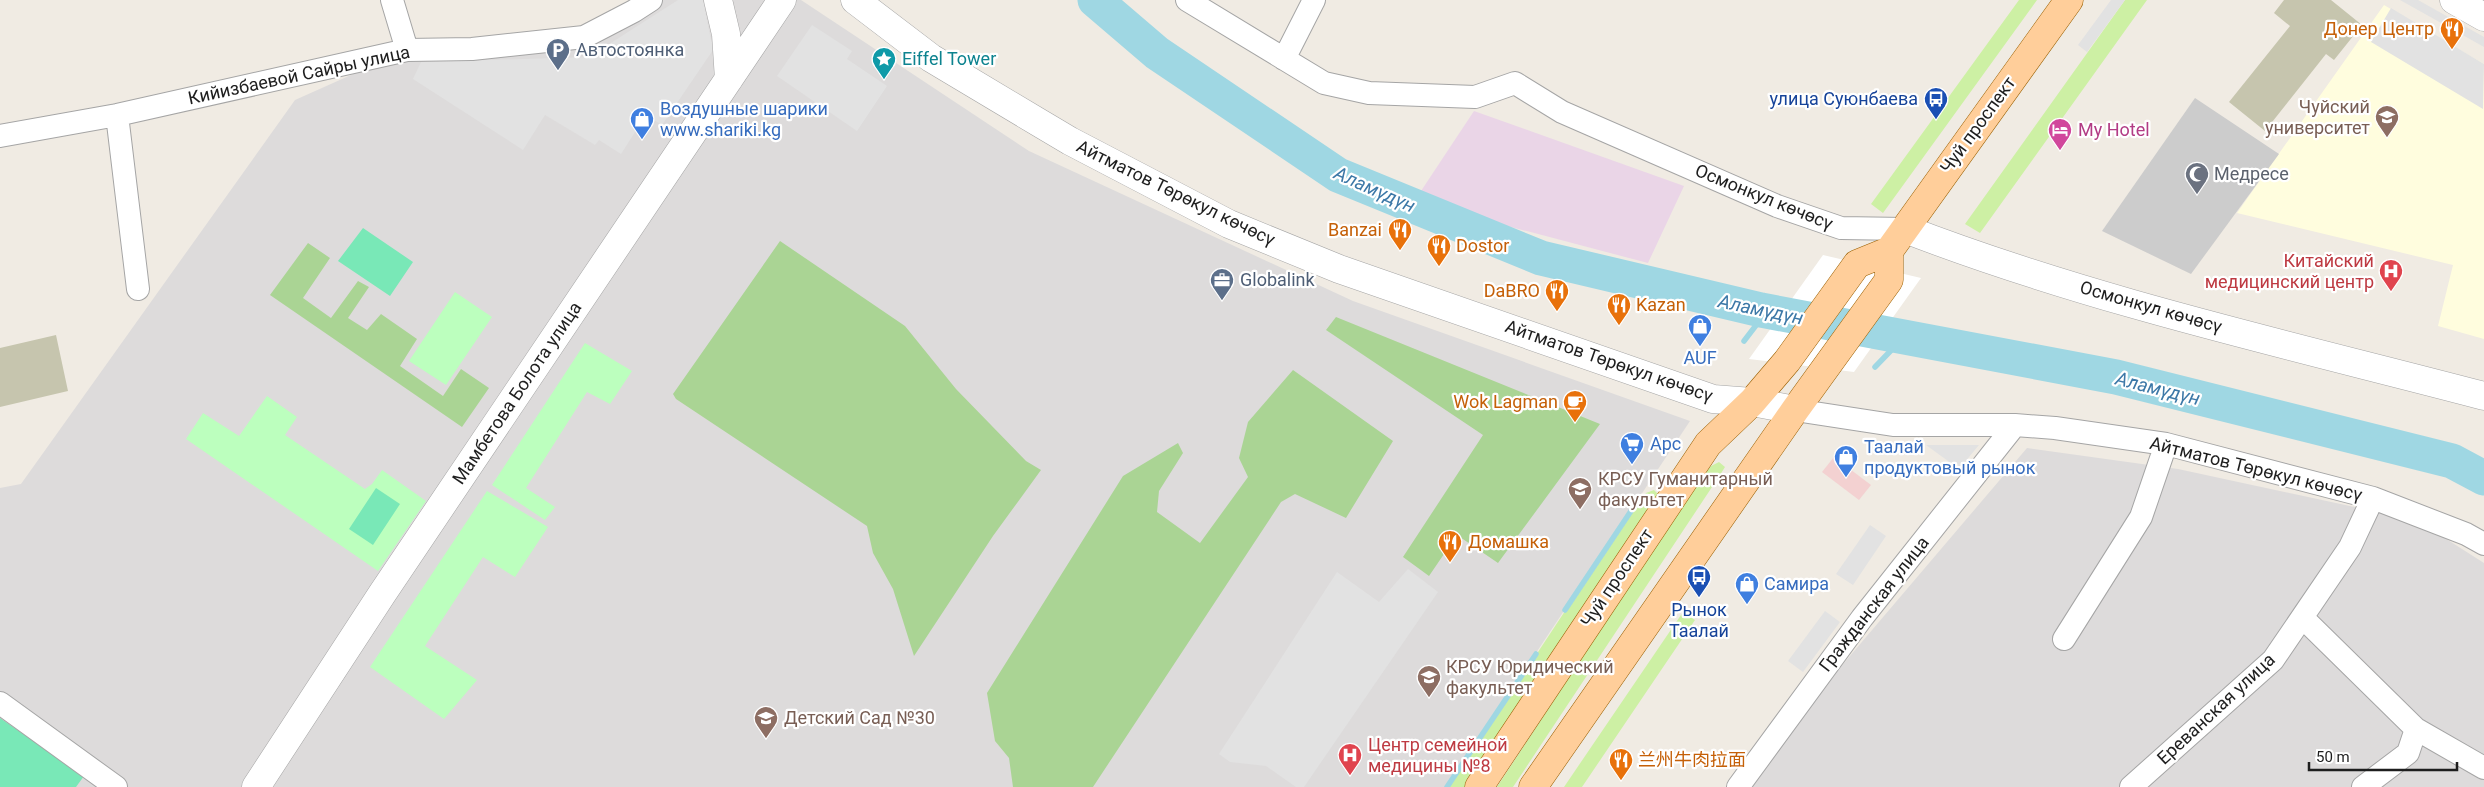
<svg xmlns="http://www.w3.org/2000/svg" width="2484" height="787" viewBox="0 0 2484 787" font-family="Roboto,'Noto Sans SC',sans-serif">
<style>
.residential{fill:#dddbdb}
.commercial{fill:#f3d1d1}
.industrial{fill:#ead5e7}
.education{fill:#fffdde}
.religious{fill:#ccc}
.construction{fill:#c6c5ae}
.grass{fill:#cdf0a4}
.forest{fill:#aad494}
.park{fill:#bcffbe}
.pitch{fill:#79e8b7}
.parking{fill:#e2e2e2}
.pier{fill:#fff}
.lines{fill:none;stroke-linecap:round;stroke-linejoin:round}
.stream{stroke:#9fd7e3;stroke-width:5.5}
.river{stroke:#9fd7e3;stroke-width:35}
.minor-casing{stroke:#a5a5a5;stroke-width:24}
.tertiary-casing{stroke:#a5a5a5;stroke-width:29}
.primary-casing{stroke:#995f00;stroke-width:29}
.minor{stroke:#fff;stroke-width:22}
.tertiary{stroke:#fff;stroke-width:28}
.primary{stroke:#ffce9a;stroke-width:28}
.labels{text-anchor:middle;stroke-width:4.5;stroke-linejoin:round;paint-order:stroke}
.food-label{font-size:18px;fill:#c56008;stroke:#fff;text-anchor:end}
.service-label{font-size:18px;fill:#4e5e75;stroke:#fff;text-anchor:start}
.culture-label{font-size:18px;fill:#0d838f;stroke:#fff;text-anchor:start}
.street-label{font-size:18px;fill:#1e1e1e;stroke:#fff}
.transit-label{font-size:18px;fill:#164399;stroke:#fff;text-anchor:end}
.education-label{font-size:18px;fill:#785e54;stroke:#fff;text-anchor:start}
.shop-label{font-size:18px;fill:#366cbe;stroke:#fff;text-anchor:start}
.hotel-label{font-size:18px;fill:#b23c85;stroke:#fff;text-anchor:start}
.worship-label{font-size:18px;fill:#5b616d;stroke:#fff;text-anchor:start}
.health-label{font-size:18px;fill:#be3a42;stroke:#fff;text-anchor:end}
.water-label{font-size:19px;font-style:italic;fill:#3c78a7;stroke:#fff}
</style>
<rect width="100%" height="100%" fill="#f0ebe3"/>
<path class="residential" d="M659 0H801L1029 151 1353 301 1690 421 1447 787H0V488L21 484 295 100 407 50 586 44Z
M2027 448 2178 469 2373 511 2429 528 2484 563V787H1752L1821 690Z"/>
<path class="commercial" d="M1834 457 1871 485 1859 500 1822 472Z"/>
<path class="industrial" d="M1474 111 1684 186 1648 263 1496 223 1421 191Z"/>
<path class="education" d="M2384 5 2484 64V339L2438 326 2453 265 2237 213Z"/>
<path class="religious" d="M2195 98 2279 154 2191 274 2102 231Z"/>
<path class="construction" d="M2284 0H2331L2362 25 2334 60 2326 54 2265 131 2229 102 2290 26 2274 13Z
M56 335 68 391 0 407V348Z"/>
<path class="grass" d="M2019 0H2037L1883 213 1871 204Z
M2125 0H2147L1980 233 1965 224Z
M1719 462 1725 467 1718 478 1513 787H1497L1693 489 1711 466Z
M1654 490 1659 495 1466 787H1449L1627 517 1646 493Z
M1683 612 1695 620 1582 787H1564Z"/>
<path class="forest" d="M780 241 905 326 956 389 1026 461 1041 470 993 536 914 656 893 589 873 553 867 526 676 399 673 394Z
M308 243 330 258 303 298 331 318 358 281 369 287 348 318 367 330 381 314 417 339 400 366 443 396 461 369 489 388 462 427 270 295Z
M1336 317 1600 424 1498 563 1457 535 1429 576 1403 557 1483 435 1326 330Z
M1293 370 1393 441 1346 518 1295 494 1281 502 1093 787H1013L1009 758 995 741 987 693 1123 476 1178 443 1183 453 1159 491 1157 512 1200 543 1248 477 1239 458 1248 422Z"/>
<path class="park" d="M455 292 492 317 446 385 409 361Z
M585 343 632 371 610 404 587 392 526 488 555 507 545 520 492 485Z
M267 396 297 417 285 435 365 489 372 484 382 470 426 501 378 571 186 439 203 413 239 436Z
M487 491 548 527 515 577 483 557 425 646 477 680 444 719 370 667Z"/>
<path class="pitch" d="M363 228 413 262 390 296 338 261Z
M376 488 400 504 373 545 349 529Z
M0 718 84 776 76 787H0Z"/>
<path class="parking" d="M678 0H703L713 50 662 125 646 115 621 154 599 140 595 145 545 115 523 150 413 79 421 62 589 57Z
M2111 0H2125L2087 52 2078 45Z
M2400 0H2418L2484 37V47Z
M2391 8 2484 64 2483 109 2371 42Z
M812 25 852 51 847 59 887 86 857 131 777 76Z
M1926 445H1979L1959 469Z
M1870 525 1886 536 1853 585 1836 574Z
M1408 569 1438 592 1304 787H1296L1266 766 1230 762 1219 754 1337 572 1379 602Z
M1825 611 1840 622 1803 672 1788 661Z"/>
<path class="pier" d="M1823 255 1921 278 1854 372 1749 359Z"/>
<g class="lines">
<path class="stream" d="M1744 341 1767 311
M1875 367 1904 337
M1565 610 1631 511
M1447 787 1536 654"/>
<path class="river" d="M1095 0 1157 53 1338 175 1541 258 1761 310 2116 377 2452 461 2484 478"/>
<g class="minor-casing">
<path id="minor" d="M392 0 407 50
M1187 0 1324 83 1369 93 1475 97 1515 83 1562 112 1777 206 1841 228 1905 229
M1284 59 1314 0
M117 115 138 289
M0 136 117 115 407 50 472 49 584 37 634 11 651 0
M1795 410 1893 425H2015L2055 428 2166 444 2373 498 2466 534 2484 544
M2303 618 2416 729 2408 753 2363 787
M2064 639 2141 517 2166 444
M0 703 116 787
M2416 729 2484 768
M1738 787 1862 618 2015 425
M2131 787 2273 660 2350 547 2373 498"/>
</g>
<g class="tertiary-casing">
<path id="tertiary" d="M718 0 726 34 729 79
M855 0 931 58 1038 122 1070 141 1229 224 1339 269 1713 399 1752 402 1795 410
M2454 0 2484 17
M1905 229C2092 301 2290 345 2484 396
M256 787 382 594 782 0"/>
</g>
<g class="primary-casing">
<path id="primary" d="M1479 787 1708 444 1752 402 1787 361 1857 264 1889 251 2069 0
M1533 787 1795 410 1889 280V251"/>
</g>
<use href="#minor" class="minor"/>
<use href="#tertiary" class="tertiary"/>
<use href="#primary" class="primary"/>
</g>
<defs>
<g id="restaurant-pin" transform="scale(1.25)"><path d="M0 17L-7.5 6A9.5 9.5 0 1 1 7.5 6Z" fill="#e8710a" stroke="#fff"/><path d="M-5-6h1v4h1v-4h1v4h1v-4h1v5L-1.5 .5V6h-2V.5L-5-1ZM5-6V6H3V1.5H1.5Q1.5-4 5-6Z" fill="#fff"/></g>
<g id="parking-pin" transform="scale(1.25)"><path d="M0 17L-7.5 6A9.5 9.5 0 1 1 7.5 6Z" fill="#5c6f8a" stroke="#fff"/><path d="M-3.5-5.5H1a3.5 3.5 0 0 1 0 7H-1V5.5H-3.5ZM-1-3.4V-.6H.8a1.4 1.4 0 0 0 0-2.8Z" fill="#fff"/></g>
<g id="sight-pin" transform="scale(1.25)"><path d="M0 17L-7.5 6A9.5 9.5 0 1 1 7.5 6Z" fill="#0f9aa8" stroke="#fff"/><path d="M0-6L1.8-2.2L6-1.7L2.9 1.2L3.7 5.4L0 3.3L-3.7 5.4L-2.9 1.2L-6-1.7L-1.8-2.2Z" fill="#fff"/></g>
<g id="bus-pin" transform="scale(1.25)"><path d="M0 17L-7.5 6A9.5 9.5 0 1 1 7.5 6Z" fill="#1a4fb4" stroke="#fff"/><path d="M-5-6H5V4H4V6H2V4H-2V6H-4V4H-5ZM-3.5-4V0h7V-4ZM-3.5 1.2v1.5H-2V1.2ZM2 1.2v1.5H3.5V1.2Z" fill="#fff"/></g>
<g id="university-pin" transform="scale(1.25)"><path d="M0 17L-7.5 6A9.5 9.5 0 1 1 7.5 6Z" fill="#8d6e63" stroke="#fff"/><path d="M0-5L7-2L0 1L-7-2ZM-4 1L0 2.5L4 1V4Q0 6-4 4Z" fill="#fff"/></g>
<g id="shop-pin" transform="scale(1.25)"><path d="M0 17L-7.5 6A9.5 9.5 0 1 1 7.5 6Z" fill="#3f7fe0" stroke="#fff"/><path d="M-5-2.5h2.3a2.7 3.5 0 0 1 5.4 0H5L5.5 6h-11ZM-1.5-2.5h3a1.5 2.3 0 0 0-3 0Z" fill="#fff"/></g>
<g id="hotel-pin" transform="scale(1.25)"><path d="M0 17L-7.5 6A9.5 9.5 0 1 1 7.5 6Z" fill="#d1479c" stroke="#fff"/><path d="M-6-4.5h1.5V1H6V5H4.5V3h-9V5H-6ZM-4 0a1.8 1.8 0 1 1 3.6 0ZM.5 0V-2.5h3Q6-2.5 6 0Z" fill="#fff"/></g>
<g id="mosque-pin" transform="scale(1.25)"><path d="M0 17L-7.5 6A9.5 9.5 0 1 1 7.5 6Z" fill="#6b7280" stroke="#fff"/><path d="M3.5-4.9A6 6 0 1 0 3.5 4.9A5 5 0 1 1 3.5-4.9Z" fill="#fff"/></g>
<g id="hospital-pin" transform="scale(1.25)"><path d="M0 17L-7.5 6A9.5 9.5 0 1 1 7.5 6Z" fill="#e0444e" stroke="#fff"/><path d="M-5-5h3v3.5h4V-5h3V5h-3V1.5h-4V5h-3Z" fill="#fff"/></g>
<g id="office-pin" transform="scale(1.25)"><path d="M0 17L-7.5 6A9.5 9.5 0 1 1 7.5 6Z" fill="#5c6f8a" stroke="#fff"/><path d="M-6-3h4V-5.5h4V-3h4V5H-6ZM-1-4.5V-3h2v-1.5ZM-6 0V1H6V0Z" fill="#fff"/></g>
<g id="cafe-pin" transform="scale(1.25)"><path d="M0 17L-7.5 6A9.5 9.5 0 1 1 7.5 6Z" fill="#e8710a" stroke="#fff"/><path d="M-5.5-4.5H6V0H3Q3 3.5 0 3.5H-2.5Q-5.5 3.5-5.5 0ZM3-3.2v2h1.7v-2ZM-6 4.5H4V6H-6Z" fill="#fff"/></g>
<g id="supermarket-pin" transform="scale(1.25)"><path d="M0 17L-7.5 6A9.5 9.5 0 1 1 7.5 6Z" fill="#3f7fe0" stroke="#fff"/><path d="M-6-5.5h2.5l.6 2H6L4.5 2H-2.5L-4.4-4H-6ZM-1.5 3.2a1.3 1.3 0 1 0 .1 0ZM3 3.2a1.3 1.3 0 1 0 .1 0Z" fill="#fff"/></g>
<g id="school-pin" transform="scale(1.25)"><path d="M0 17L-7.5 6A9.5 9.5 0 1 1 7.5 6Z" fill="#8d6e63" stroke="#fff"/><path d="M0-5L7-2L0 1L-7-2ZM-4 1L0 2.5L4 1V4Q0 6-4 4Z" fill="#fff"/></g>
</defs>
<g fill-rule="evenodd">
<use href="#restaurant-pin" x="2452" y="29"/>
<use href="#parking-pin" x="558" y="50"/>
<use href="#sight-pin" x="884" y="59"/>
<use href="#bus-pin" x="1936" y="99"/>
<use href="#university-pin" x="2387" y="117"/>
<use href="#shop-pin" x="642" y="119"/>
<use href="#hotel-pin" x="2060" y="130"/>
<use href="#mosque-pin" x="2197" y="174"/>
<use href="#restaurant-pin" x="1400" y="230"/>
<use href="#restaurant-pin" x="1439" y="246"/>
<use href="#hospital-pin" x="2391" y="271"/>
<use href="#office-pin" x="1222" y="280"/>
<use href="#restaurant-pin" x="1557" y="291"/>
<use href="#restaurant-pin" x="1619" y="305"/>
<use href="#shop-pin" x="1700" y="326"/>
<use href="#cafe-pin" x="1575" y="402"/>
<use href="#supermarket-pin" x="1632" y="444"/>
<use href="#shop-pin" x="1846" y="457"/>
<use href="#university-pin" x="1580" y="489"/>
<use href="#restaurant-pin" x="1450" y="542"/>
<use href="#bus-pin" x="1699" y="577"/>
<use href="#shop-pin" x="1747" y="584"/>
<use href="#university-pin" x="1429" y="677"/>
<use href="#school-pin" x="766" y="718"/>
<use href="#hospital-pin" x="1350" y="755"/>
<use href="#restaurant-pin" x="1621" y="760"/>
</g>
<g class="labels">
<g class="food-label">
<text x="2434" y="35">Донер Центр</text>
<text x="1382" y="236">Banzai</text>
<text x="1456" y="252" text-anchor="start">Dostor</text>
<text x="1540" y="297">DaBRO</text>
<text x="1636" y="311" text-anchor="start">Kazan</text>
<text x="1558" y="408">Wok Lagman</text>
<text x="1468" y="548" text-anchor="start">Домашка</text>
<text x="1638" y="766" text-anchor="start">兰州牛肉拉面</text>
</g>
<g class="service-label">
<text x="576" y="56">Автостоянка</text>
<text x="1240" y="286">Globalink</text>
</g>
<g class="culture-label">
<text x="902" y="65">Eiffel Tower</text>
</g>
<g class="street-label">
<text transform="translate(299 75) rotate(-12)" y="6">Кийизбаевой Сайры улица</text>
<text transform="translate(1978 125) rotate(-54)" y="6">Чуй проспект</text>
<text transform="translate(1176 193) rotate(26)" y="6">Айтматов Төрөкул көчөсү</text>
<text transform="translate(1764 197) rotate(22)" y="6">Осмонкул көчөсү</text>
<text transform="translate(2151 307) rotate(16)" y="6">Осмонкул көчөсү</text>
<text transform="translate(1609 361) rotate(19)" y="6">Айтматов Төрөкул көчөсү</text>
<text transform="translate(517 393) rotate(-56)" y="6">Мамбетова Болота улица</text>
<text transform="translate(2256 469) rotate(14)" y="6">Айтматов Төрөкул көчөсү</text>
<text transform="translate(1617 578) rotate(-56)" y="6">Чуй проспект</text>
<text transform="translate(1874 604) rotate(-52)" y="6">Гражданская улица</text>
<text transform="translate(2216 709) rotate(-43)" y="6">Ереванская улица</text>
</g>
<g class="transit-label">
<text x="1918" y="105">улица Суюнбаева</text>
<text x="1699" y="616" text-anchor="middle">Рынок<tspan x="1699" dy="21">Таалай</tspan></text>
</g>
<g class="education-label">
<text x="2370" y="113" text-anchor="end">Чуйский<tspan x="2370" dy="21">университет</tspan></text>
<text x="1598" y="485">КРСУ Гуманитарный<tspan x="1598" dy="21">факультет</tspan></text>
<text x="1446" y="673">КРСУ Юридический<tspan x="1446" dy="21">факультет</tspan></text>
<text x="784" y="724">Детский Сад №30</text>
</g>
<g class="shop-label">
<text x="660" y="115">Воздушные шарики<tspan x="660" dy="21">www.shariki.kg</tspan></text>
<text x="1700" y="364" text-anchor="middle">AUF</text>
<text x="1650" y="450">Арс</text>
<text x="1864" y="453">Таалай<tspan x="1864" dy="21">продуктовый рынок</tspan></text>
<text x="1764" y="590">Самира</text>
</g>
<g class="hotel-label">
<text x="2078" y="136">My Hotel</text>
</g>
<g class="worship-label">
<text x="2214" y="180">Медресе</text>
</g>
<g class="health-label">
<text x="2374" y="267">Китайский<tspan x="2374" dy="21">медицинский центр</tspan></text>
<text x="1368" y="751" text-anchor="start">Центр семейной<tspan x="1368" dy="21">медицины №8</tspan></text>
</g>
<g class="water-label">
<text transform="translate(1375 189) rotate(24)" y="7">Аламүдүн</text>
<text transform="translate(1761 309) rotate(12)" y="7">Аламүдүн</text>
<text transform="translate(2158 388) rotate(14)" y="7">Аламүдүн</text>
</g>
</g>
<path d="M2309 762v8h148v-8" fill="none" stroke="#1e1e1e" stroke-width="2.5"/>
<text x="2316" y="762" font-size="15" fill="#1e1e1e" stroke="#ffffff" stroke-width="4" paint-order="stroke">50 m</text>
</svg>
